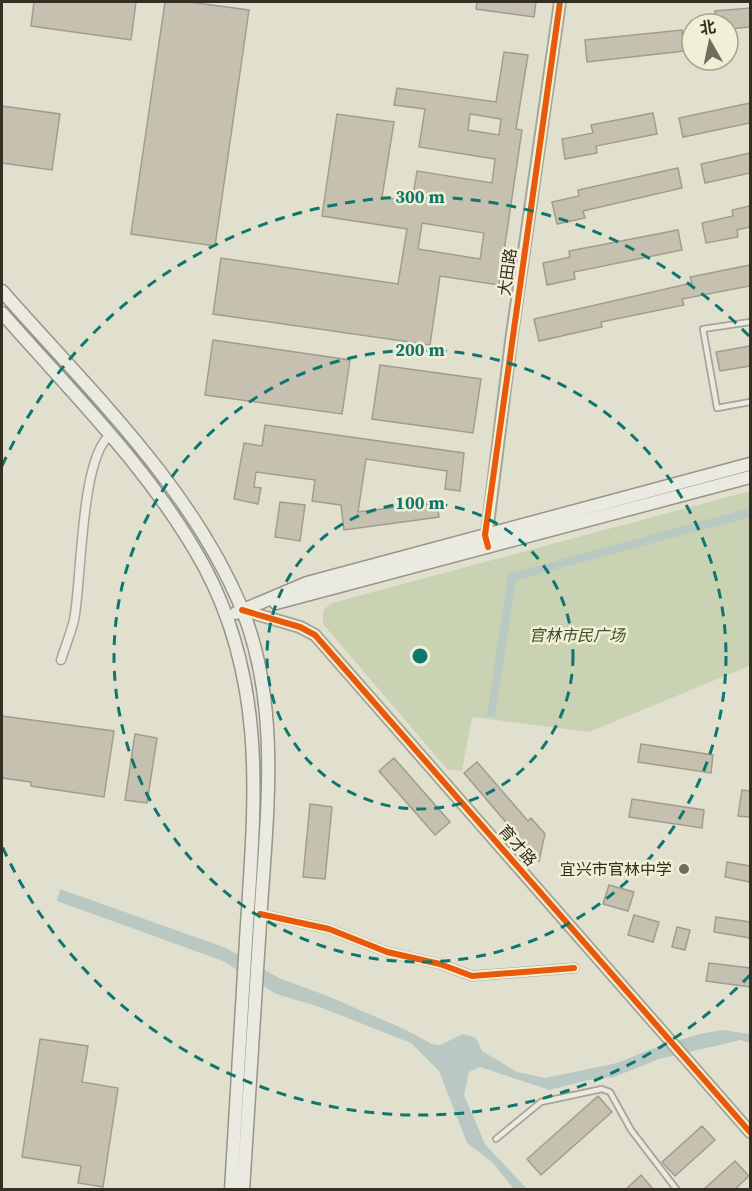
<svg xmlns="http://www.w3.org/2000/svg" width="752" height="1191" viewBox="0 0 752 1191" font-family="'Source Serif 4','Noto Sans SC',serif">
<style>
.green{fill:#cad2b4}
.water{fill:#b9c8c2}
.building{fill:#c5c0b0;stroke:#a19d8e;stroke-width:1.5;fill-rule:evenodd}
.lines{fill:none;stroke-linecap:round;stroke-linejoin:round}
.service-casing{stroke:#a7a598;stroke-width:8}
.minor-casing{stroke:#a7a598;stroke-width:11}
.tertiary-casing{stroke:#a7a598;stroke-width:14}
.secondary-casing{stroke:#979488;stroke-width:15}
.service{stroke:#eaeae0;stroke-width:4.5}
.minor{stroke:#eaeae0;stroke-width:8}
.tertiary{stroke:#eaeae0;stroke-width:10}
.secondary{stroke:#eaeae0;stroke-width:12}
.cycleway-casing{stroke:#f1f0d6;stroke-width:10}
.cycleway{stroke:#e8590c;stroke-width:6}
.ring{fill:none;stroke:#0f766e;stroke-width:3;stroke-dasharray:10 8}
.poi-dot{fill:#716d5e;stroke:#f1f0d6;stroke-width:2}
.labels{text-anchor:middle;stroke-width:5;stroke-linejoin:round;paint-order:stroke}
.street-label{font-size:16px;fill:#352f21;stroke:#f1f0d6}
.park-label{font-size:16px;font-style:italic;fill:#3c4f2a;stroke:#f1f0d6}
.poi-label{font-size:16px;fill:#352f21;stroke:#f1f0d6;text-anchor:end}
.centre{fill:#0f766e;stroke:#f1f0d6;stroke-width:3}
.ring-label{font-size:18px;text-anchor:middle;font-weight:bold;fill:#0f766e;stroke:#f1f0d6;stroke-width:5;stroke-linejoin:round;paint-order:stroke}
</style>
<rect width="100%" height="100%" fill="#e1e0cf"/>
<path class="green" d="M750 491 749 666 589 732 472 717 462 771 447 769 323 624V610L332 603Z"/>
<path class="water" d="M750 508V517L516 580 495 717 487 716 508 574Z
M60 889 226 948 279 978 325 995 404 1029 432 1044 440 1045 463 1034 476 1038 482 1051 517 1072 545 1078 617 1063 659 1046 700 1034 722 1030 750 1034V1043L741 1040 659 1059 614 1077 593 1079 549 1090 480 1067 469 1072 464 1095 485 1144 527 1189H514L492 1162 467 1143 439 1071 411 1043 317 1006 276 994 223 961 57 901Z"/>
<path class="building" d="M34 2H136L131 40 31 26Z
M165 2H189L249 10 215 246 131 234Z
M477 2H536L534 17 476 9Z
M750 8V27L728 29V24H716L715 11Z
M682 30 684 51 587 62 585 40Z
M504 52 528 55 516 129 522 130 499 285 440 276 430 345 213 314 221 258 398 284 407 229 322 216 337 114 394 122 382 197 412 202 417 171 492 183 495 159 419 147 425 109 394 105 397 88 496 102ZM470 114 501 119 499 135 468 130ZM422 223 484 233 480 259 418 249Z
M750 103V123L683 137 679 118Z
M2 106 60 114 52 170 2 163Z
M653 113 657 134 596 146 597 153 565 159 562 139 593 133 591 125Z
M750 153V173L705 183 701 164Z
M678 168 682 188 583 211 585 218 557 224 552 202 579 196 578 190Z
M750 206V227L737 230 738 237 706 243 702 223 733 216 732 210Z
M678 230 682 250 574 272 575 279 547 285 543 263 570 257 569 251Z
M750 265V286L682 299 684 305 601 322 602 327 539 341 534 319 692 283 690 277Z
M213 340 350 360 342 414 205 395Z
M750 346V366L720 371 716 352Z
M380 365 481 379 473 433 372 419Z
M265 425 464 453 460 491 445 489 447 471 366 459 358 512 437 502 439 517 344 530 341 505 312 501 315 480 256 472 254 487 261 488 258 504 234 499 244 443 262 446Z
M280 502 305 505 300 541 275 537Z
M2 716 114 731 104 797 31 786V782L2 778Z
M135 734 157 738 147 803 125 800Z
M641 744 713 755 711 773 638 762Z
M394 758 450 822 435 835 379 771Z
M477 762 528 821 531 818 545 834 539 861 464 773Z
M742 790 750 791V817L738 816Z
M632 799 704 810 702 828 629 817Z
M310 804 332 807 325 879 303 877Z
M727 862 750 866V882L725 877Z
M609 885 634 892 628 911 603 904Z
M634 915 659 922 653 942 628 935Z
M716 917 750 922V938L714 932Z
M677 927 690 930 685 950 672 947Z
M709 963 750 968V987L706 981Z
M40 1039 88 1046 82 1082 118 1088 103 1187 78 1183 81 1166 22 1157Z
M598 1096 612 1112 541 1175 527 1159Z
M702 1126 715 1140 675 1176 662 1162Z
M735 1161 749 1176 734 1190H703Z
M641 1175 654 1190H625Z"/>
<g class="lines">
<g class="service-casing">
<path id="service" d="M750 322 703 329 717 408 750 402
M496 1139 541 1102 602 1089 610 1092 631 1130 677 1190"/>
</g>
<g class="minor-casing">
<path id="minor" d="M61 660C65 647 71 633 74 620 82 580 80 459 110 435
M260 914 329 929 387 952 440 964 472 976 574 968"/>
</g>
<g class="tertiary-casing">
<path id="tertiary" d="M486 541 511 341 560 2
M242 610 300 627 315 635 750 1132"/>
</g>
<g class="secondary-casing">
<path id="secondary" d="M2 291C88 389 191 486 242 609 282 708 266 820 260 923 254 1012 248 1101 243 1190
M2 313C73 394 153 472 205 568 269 689 254 810 246 940 241 1023 236 1106 231 1190
M276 603 750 477
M236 613 307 583 750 464"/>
</g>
<use href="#service" class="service"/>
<use href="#minor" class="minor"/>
<use href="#tertiary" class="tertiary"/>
<use href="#secondary" class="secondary"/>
<g class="cycleway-casing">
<path id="cycleway" d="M488 547 485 535 560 2
M242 610 300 627 315 635 750 1132
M260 914 329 929 387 952 440 964 472 976 574 968"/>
</g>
<use href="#cycleway" class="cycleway"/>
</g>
<g class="ring">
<circle cx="420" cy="656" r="153"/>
<circle cx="420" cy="656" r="306"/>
<path d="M750 975A459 459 0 0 1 2 846M2 466A459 459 0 0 1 750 337"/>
</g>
<circle class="poi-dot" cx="684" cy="869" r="6"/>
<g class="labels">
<g class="street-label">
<text transform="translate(507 272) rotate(-82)" y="6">大田路</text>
<text transform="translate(518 845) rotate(49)" y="6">育才路</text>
</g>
<g class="park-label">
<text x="577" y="641">官林市民广场</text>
</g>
<g class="poi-label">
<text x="672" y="875">宜兴市官林中学</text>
</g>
</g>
<circle cx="420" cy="656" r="9" class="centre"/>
<g class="ring-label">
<text x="420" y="203">300 m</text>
<text x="420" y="356">200 m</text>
<text x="420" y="509">100 m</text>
</g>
<rect width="752" height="1191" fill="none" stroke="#352f21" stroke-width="6"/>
<g transform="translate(710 42) rotate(351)"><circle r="28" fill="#f1f0d6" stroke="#a6a38e" stroke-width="1.5"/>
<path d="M0-4.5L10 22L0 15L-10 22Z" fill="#716d5e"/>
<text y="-9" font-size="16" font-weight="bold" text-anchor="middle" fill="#352f21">北</text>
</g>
</svg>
